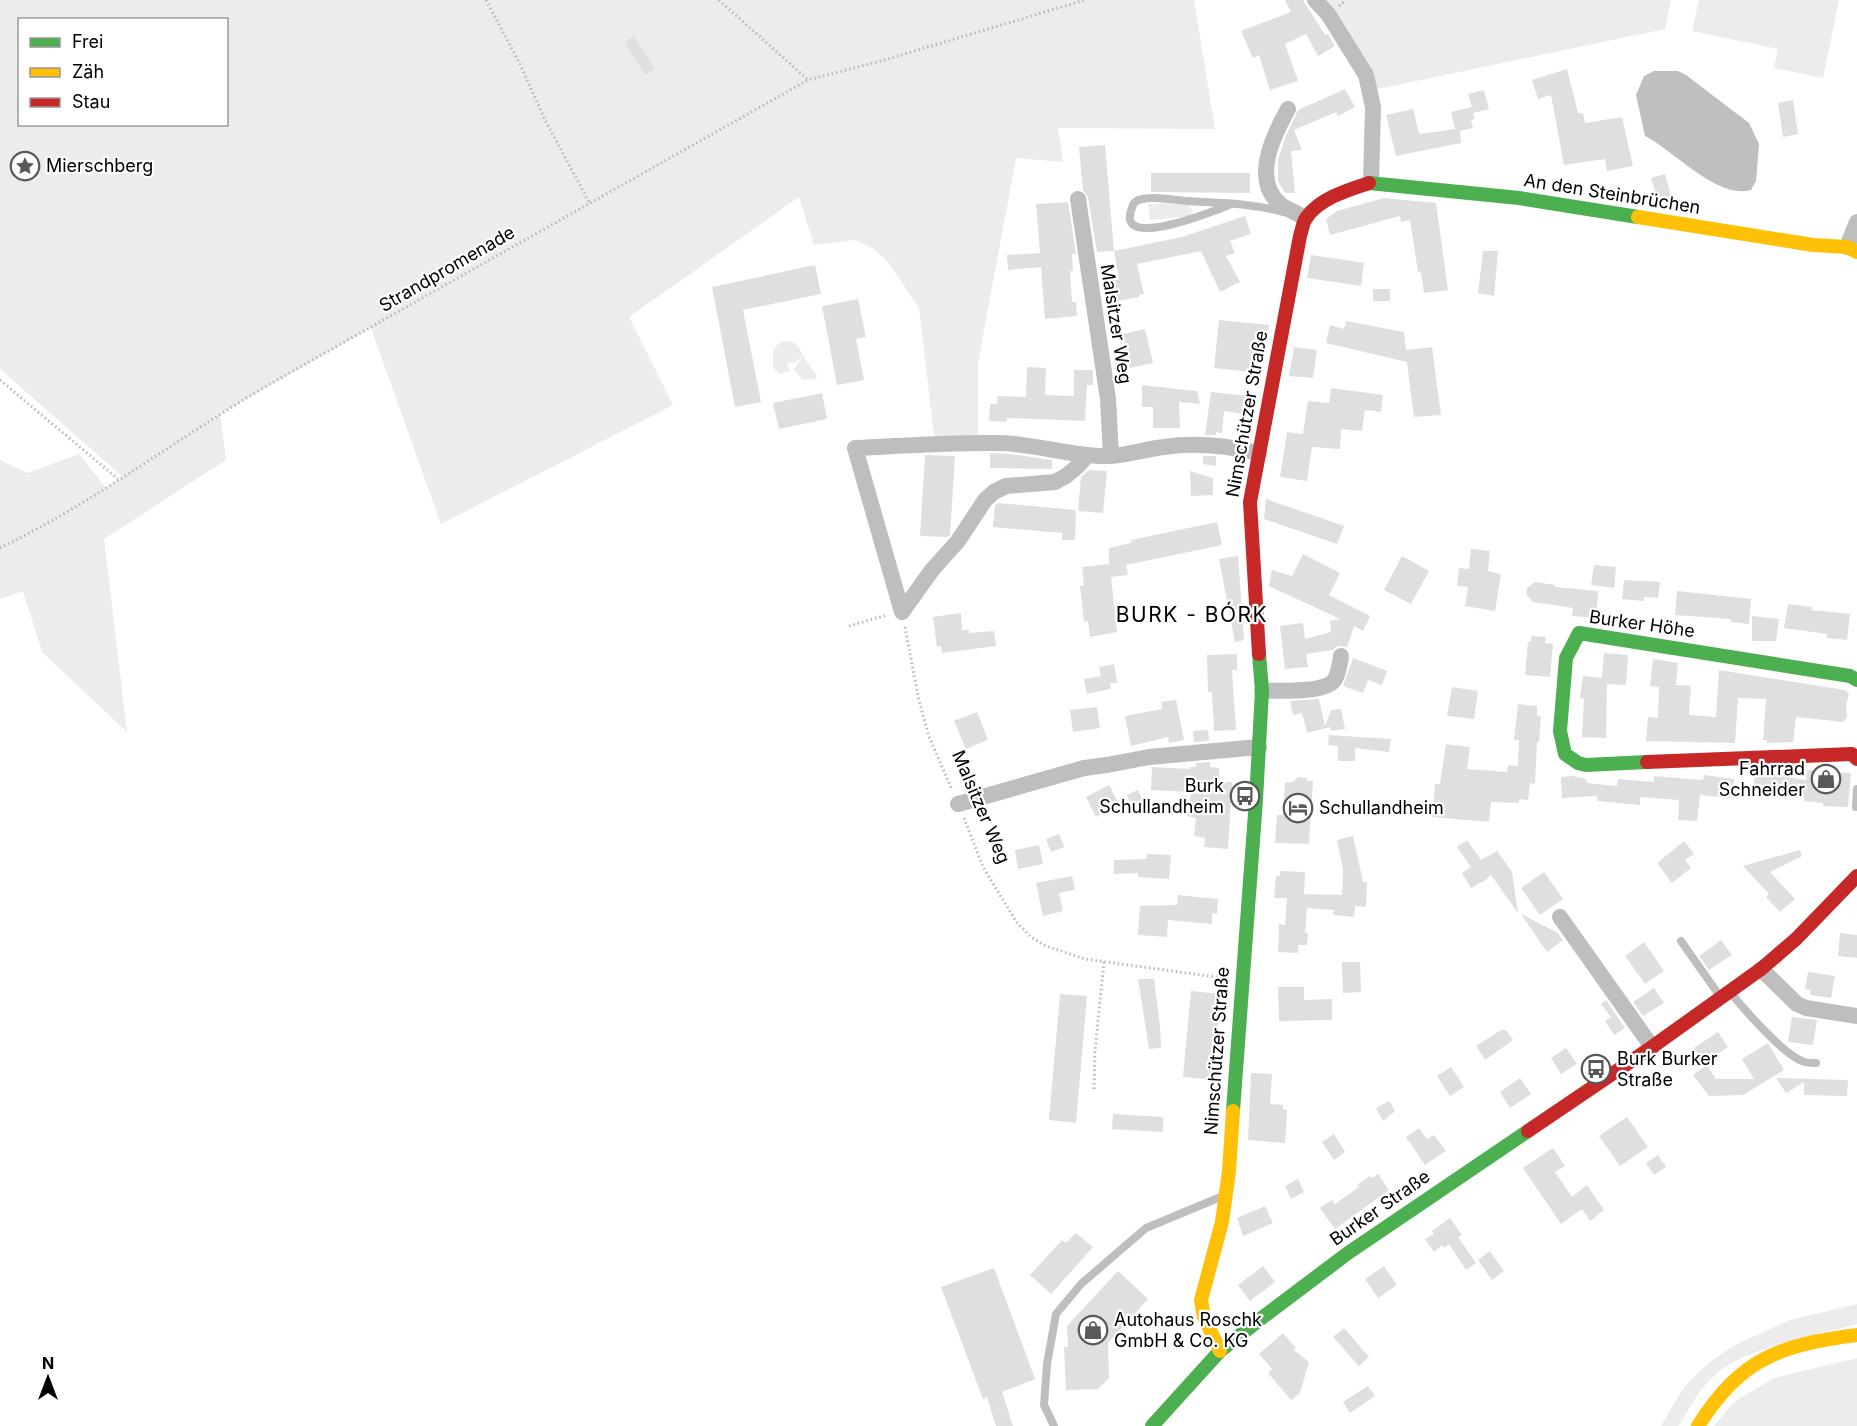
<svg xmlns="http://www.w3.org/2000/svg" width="1857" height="1426" viewBox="0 0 1857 1426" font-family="Inter,sans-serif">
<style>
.green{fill:#ececec;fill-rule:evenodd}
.water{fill:#bfbfbf}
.building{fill:#dfdfdf}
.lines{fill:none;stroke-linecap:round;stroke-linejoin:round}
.path{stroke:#b9b9b9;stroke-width:3;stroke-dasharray:1.5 3;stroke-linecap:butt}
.lane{stroke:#bebebe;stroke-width:8}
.street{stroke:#bebebe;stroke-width:16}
.fast{stroke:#4caf50;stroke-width:14}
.slow{stroke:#ffc107;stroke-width:14}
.jam{stroke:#c62828;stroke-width:14}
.labels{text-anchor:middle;stroke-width:4.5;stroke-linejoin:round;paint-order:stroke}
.poi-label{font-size:18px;fill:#000;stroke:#fff;text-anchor:start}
.street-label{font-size:18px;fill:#000;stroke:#fff}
.quarter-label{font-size:21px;letter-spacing:1.5px;fill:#000;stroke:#fff}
</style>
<rect width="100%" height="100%" fill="#fff"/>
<path class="green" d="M0 0H1194L1215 129 1058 128 1063 162 1016 158 978 363V441L935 443 919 308 889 263 874 249 855 240 814 245 799 197 629 317 673 405 441 524 371 328 220 414 226 460 104 539 127 732 42 652 23 591 0 599V460L28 473 79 454 106 488 123 477 0 369ZM20 20H226V124H20Z
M1315 0H1671L1665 29 1373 90Z
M1699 0H1839L1823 78 1774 68 1778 49 1692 31Z
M1186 203 1192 209 1191 216 1150 220 1148 204Z
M790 341 797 345 803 355 794 364 791 362 787 364 790 371 779 374 773 367V350L780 342Z
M803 356 817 376 815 379 802 380 794 369Z
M1857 1304V1324C1818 1335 1747 1347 1717 1373 1700 1388 1690 1406 1679 1426H1661L1684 1387 1708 1363 1735 1345 1790 1320Z
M1857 1358V1426H1714L1734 1402 1774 1378Z"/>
<path class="water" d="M1654 71H1678L1686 75 1749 123 1759 144 1756 181 1751 190C1718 200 1673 150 1645 136L1636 95 1644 76Z"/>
<path class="building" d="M1285 0H1303L1325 35 1328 34 1335 46 1318 56 1306 34 1285 44 1298 81 1270 90 1259 55 1253 58 1241 31 1291 12Z
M634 36 655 69 645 75 624 42Z
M1567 69 1578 113H1583L1585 123 1622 117 1633 166 1607 171 1605 159 1564 165 1551 95 1538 99 1532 80Z
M1345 89 1355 107 1338 116 1336 112 1294 130 1302 150 1291 151 1295 193H1285L1278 181V160L1286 136 1298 110Z
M1484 90 1489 109 1473 113 1475 119 1471 120 1473 128 1460 131 1461 143 1396 156 1386 115 1413 109 1419 134 1455 129 1451 112 1472 107 1468 94Z
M1793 100 1798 134 1783 137 1778 103Z
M1105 145 1114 251 1097 252 1088 197 1083 190 1079 147Z
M1151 173H1250V193L1151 192Z
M1665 174 1673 203 1658 200 1651 178Z
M1384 198 1436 203 1448 290 1424 293 1421 272H1418L1410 220 1401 222 1400 216 1330 235 1326 219 1337 211Z
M1068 202 1076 254H1072L1073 271H1070L1072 302H1076L1077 316 1045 319 1041 267 1008 270 1007 255 1040 253 1036 204Z
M1245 216 1251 234 1230 241 1235 253 1226 256 1240 282 1220 292 1201 251 1137 264 1144 294 1139 295V297L1118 301 1117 295 1108 297 1105 282 1119 279 1114 251 1182 237Z
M1483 251H1498L1494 296 1478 293Z
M1311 255 1364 263 1361 286 1307 278Z
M815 265 821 294 743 310 761 402 735 407 712 287Z
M1373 289H1390V301H1373Z
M858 299 866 337 856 339 864 380 837 385 822 306Z
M1219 320 1269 325 1260 373 1214 368Z
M1346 321 1404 332 1406 350 1432 347 1441 415 1414 417 1407 362 1326 343 1330 325 1344 329Z
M1145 329 1153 363 1130 368 1123 334Z
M1294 347 1317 350 1313 378 1289 376Z
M1027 367 1046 368 1045 395 1074 396V370H1093V385H1087L1085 421 1007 418V422L989 421 990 404H997L998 396 1026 397Z
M1142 385 1197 391 1200 404 1179 402 1180 428H1153V407H1142Z
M1331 388 1383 395 1381 412 1365 410 1362 431 1341 429 1340 449 1312 447 1307 481 1280 477 1287 432 1303 434 1308 401 1329 403Z
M1211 392 1248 396V398H1255L1252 415 1224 411 1222 433 1216 432V435H1205Z
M822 393 827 419 779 429 773 403Z
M990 453 1010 454 1052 460V469L990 468Z
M925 455 955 456 950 535 947 537 920 536Z
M1203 456H1216V466L1203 464Z
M1089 470 1107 471 1103 513 1078 511 1081 477Z
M1190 471 1213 478V495L1191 496Z
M1266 499 1344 526 1337 544 1264 519Z
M998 503 1076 510 1075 540H1062V533L993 527 995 505Z
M1217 522 1222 545 1126 565 1128 575 1111 577 1117 632 1090 637 1088 621 1084 622 1080 586H1084L1082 567 1109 564V548L1131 543V540Z
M1471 549 1490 551 1488 571 1501 574 1495 611 1465 606 1468 587 1457 586 1459 568 1469 569Z
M1303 554 1340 573 1329 595 1370 616 1363 631 1354 626 1347 647 1338 646 1333 650 1306 654 1308 667 1285 669 1280 626 1303 623 1305 639 1331 632 1330 621 1340 619 1269 586 1272 570 1292 576Z
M1238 556 1244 640 1235 642 1219 559Z
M1402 556 1429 571 1411 604 1384 590Z
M1594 565 1616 567 1614 588 1591 585Z
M1624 580 1660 582 1658 598 1644 597V601L1622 599Z
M1535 582 1555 585V587L1598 591 1596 618 1572 616 1573 608 1533 602 1526 594 1527 588Z
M1677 591 1751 599 1749 624 1731 622V619L1675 615Z
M1788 604 1812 607 1811 610 1850 614 1847 640 1827 638V634L1784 628Z
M961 613 962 630H969V633L994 631 996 646 942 653 941 646 937 647 933 617Z
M1752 616 1779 619 1776 641H1752Z
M1531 636 1546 637 1545 643 1553 644 1550 677 1525 675 1528 642H1531Z
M1604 653 1628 655 1626 685 1607 684 1606 738 1582 737 1584 699 1580 698 1583 676 1602 678Z
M1237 654V670H1232L1236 730 1214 731 1212 692H1208L1207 655Z
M1353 658 1387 671 1382 685 1368 680 1363 693 1343 686Z
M1653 659 1678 663 1676 685 1691 686 1689 715 1716 717 1719 670 1845 690 1849 694 1846 705 1847 716 1844 722 1796 717 1793 742 1766 743 1767 740H1763L1766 699 1738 698 1735 743 1646 741 1648 717 1658 718 1659 687 1650 686Z
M1114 664 1117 683H1110L1111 689 1087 694 1084 679 1101 676 1099 667Z
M1452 687 1478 691 1474 719 1447 716Z
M1319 699 1325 726 1331 710 1341 709 1345 729 1331 731 1330 727 1307 733 1302 713 1293 715 1290 701Z
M1176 700 1184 740 1169 743 1168 737 1131 746 1125 716 1162 709 1161 702Z
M1518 704 1537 706V716L1541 717 1539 742H1537L1535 784 1530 783 1528 800 1519 799V803L1491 802 1489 822 1432 817 1435 784H1440L1446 744 1470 747 1467 769 1507 772 1508 765 1518 766 1519 740H1514Z
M1097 707 1100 728 1073 732 1070 710Z
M977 712 988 740 966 749 954 721Z
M1208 730 1209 741 1194 742 1193 731Z
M1329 735 1391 739 1389 752 1355 748V761H1338V746L1328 745Z
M1210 762V767L1219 768V782H1232L1228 849 1204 847 1205 838 1194 836 1196 818 1187 816 1191 792 1151 790 1152 767 1190 769V767H1196V763Z
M1807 770 1851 773 1848 807 1823 806V803L1804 801V797L1753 791 1755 772 1806 780Z
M1704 775 1734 779 1732 798 1700 795 1697 821 1678 820 1679 800 1640 797V805L1597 801V796L1562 798 1561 777 1573 776 1586 779 1587 783 1617 786 1618 779 1654 782V776L1703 780Z
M1298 777 1306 778 1308 781H1313L1309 844 1275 843 1277 815H1283L1285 782H1293Z
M1109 785 1119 804 1096 817 1086 797Z
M1138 790 1147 810 1136 815 1127 795Z
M1059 834 1064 847 1051 852 1046 839Z
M1353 836 1363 882H1367L1366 907 1355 906 1354 917 1333 915 1334 910 1307 908 1305 933H1308L1307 945H1298V953L1278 952 1279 924 1285 925 1287 898H1274L1276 876H1280V871L1305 872 1304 894 1342 895 1343 869 1337 840Z
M1467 840 1481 860 1497 851 1512 872 1518 913 1491 875 1482 883 1481 882 1471 888 1462 873 1471 867 1457 847Z
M1684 841 1694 854 1685 860 1691 868 1672 883 1657 863Z
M1039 845 1043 864 1018 869 1015 850Z
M1800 850 1802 856 1770 872 1795 899 1780 912 1766 897 1769 894 1743 866Z
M1147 854 1171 855 1169 879 1138 877V873L1114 874V860L1146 859Z
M1544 872 1563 899 1540 915 1521 888Z
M1072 876 1075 890 1059 893 1063 911 1043 916 1036 883Z
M1178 895 1218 899 1217 914 1212 913V924L1168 920 1167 937 1138 935 1140 906 1177 905Z
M1521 914 1558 933 1563 940 1547 952Z
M1840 933 1857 935V958L1838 956Z
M1721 940 1732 955 1709 970 1699 956Z
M1644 942 1664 971 1645 984 1625 956Z
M1342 962H1360L1361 992 1343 993Z
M1808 972 1835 976 1831 998 1810 995V990L1805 989Z
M1138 979H1154L1160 1026 1161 1048 1149 1049Z
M1278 987H1304V1000L1332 999V1020L1279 1021Z
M1654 988 1664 1003 1643 1016 1633 1002Z
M1191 991 1221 994 1213 1080 1183 1077Z
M1060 994 1087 996 1076 1123 1049 1120Z
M1606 1000 1625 1028 1614 1035 1605 1021 1611 1017 1601 1004Z
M1792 1017 1817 1020 1813 1045 1788 1042Z
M1501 1030H1506L1513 1040 1485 1060 1476 1046Z
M1718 1032 1728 1047 1704 1063 1694 1048Z
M1768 1043 1784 1070 1743 1095 1709 1096 1693 1075 1707 1065 1716 1079H1754L1742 1059Z
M1566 1048 1577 1064 1561 1074 1551 1058Z
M1451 1067 1464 1087 1450 1096 1437 1076Z
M1251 1073 1272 1074 1270 1104 1283 1105V1109L1287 1110 1285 1143 1248 1140Z
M1520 1078 1531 1094 1510 1108 1500 1092Z
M1776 1078 1848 1080 1847 1096 1804 1095V1082L1786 1093Z
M1389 1101 1395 1111 1383 1121 1376 1108Z
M1113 1114 1163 1117V1132L1112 1129Z
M1627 1117 1648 1147 1620 1166 1599 1136Z
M1419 1128 1427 1139 1434 1135 1446 1151 1425 1165 1406 1137Z
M1334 1134 1345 1152 1334 1160 1322 1142Z
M1553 1148 1565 1166 1555 1172 1572 1197 1587 1185 1604 1210 1590 1221 1582 1209 1561 1224 1523 1168Z
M1658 1155 1666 1167 1654 1175 1646 1163Z
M1378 1174 1389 1190 1335 1229 1320 1208 1332 1200 1335 1204 1359 1187 1357 1185 1370 1176 1372 1178Z
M1298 1179 1304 1192 1291 1199 1285 1186Z
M1265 1206 1273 1223 1243 1236 1237 1218Z
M1450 1218 1462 1235 1458 1237 1476 1263 1466 1270 1449 1244 1444 1248 1442 1245 1434 1252 1425 1239 1434 1234 1432 1231Z
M1076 1233 1093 1247 1051 1294 1030 1275 1062 1240 1066 1243Z
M1490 1251 1504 1271 1492 1280 1478 1260Z
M1263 1266 1275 1282 1250 1301 1238 1285Z
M1384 1266 1397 1285 1378 1298 1365 1279Z
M994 1268 1035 1379 1002 1392 1013 1426H996L987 1397 983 1399 941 1287Z
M1118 1271 1148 1299 1108 1343 1109 1378 1098 1389 1066 1390 1064 1347H1068L1067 1326Z
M1344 1328 1369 1357 1359 1366 1333 1337Z
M1283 1333 1296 1348 1294 1350 1309 1362 1300 1393 1291 1400 1268 1373 1272 1369 1259 1354Z
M1368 1386 1375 1396 1350 1413 1343 1402Z"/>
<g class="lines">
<path class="path" d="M486 0 519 62 545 120 590 204
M719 0 808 80
M1339 6 1346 0
M0 380 118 479
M0 548C95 502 179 437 270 384L808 80 881 61 1085 0
M849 626 887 615
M905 627 918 696 928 734 952 790
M964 818 983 867 1017 923 1031 937 1046 946 1085 959 1223 978
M1094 1089 1095 1051 1104 961"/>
<path class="lane" d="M1231 204C1220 209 1113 253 1132 208 1133 203 1137 200 1142 199 1156 196 1173 200 1187 201 1219 203 1252 203 1283 212
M1856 807 1857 789
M1681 941 1719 995
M1730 992C1743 1008 1783 1054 1802 1061 1806 1063 1811 1063 1816 1063
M1054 1426 1044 1405 1047 1364 1056 1314 1081 1284 1146 1228 1223 1196"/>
<path class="street" d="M1315 0 1328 14 1366 75 1373 107 1371 182
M1288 109C1273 136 1251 180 1281 205 1289 210 1298 214 1306 218
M1078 199 1108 399 1111 456
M1847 247 1857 222
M902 612 855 448C902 446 950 442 997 443 1035 443 1072 457 1110 456 1128 455 1146 449 1164 447 1196 442 1228 446 1259 453
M902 612 932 570 958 541 985 500 994 492 1006 486 1055 482 1066 476 1079 465 1087 455
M1262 691C1279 690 1327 694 1335 679 1339 672 1340 663 1341 656
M958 804 1084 768 1107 765 1149 757 1259 747
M1560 917 1652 1047
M1761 969 1797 1004 1806 1008 1857 1016"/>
<path class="fast" d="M1369 183 1519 198 1638 217
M1647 762 1586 765 1578 763 1565 754 1560 731 1566 658 1579 633 1850 676 1857 680
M1233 1111 1256 800 1262 691 1259 654
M1152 1426 1220 1351 1263 1317 1348 1253 1528 1131"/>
<path class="slow" d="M1638 217 1813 245 1847 247 1857 252
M1220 1351 1204 1317 1201 1300 1222 1222 1229 1171 1233 1111
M1698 1426C1741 1358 1780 1345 1857 1335"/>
<path class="jam" d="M1259 654 1250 502 1300 236C1302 230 1303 222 1306 218 1320 198 1348 190 1369 183
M1647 762 1852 754 1857 759
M1528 1131 1652 1047 1761 969 1796 939 1857 876"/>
</g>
<defs>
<g id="sight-ring" transform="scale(1.5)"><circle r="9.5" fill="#fff" stroke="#595959" stroke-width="1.5"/><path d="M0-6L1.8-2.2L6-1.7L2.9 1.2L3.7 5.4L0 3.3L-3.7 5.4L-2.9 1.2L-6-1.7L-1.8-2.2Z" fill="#595959"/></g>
<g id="shop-ring" transform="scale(1.5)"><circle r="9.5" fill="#fff" stroke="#595959" stroke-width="1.5"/><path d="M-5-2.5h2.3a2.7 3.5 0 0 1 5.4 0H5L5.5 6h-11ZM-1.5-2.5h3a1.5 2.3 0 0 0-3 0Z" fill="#595959"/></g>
<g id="bus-ring" transform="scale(1.5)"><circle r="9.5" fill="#fff" stroke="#595959" stroke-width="1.5"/><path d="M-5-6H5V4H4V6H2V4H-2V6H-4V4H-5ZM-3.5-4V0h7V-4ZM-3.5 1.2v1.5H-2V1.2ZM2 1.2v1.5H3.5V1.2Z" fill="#595959"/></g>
<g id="hotel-ring" transform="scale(1.5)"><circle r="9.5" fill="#fff" stroke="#595959" stroke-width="1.5"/><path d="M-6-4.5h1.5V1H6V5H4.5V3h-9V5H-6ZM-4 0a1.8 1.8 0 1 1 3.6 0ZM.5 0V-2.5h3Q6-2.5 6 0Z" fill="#595959"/></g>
</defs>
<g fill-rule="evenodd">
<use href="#sight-ring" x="25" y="166"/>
<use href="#shop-ring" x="1826" y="779"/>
<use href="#bus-ring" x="1245" y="796"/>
<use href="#hotel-ring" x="1298" y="808"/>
<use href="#bus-ring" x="1596" y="1069"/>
<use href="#shop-ring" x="1093" y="1330"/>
</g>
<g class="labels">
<g class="poi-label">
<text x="46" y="172">Mierschberg</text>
<text x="1805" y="775" text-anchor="end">Fahrrad<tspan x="1805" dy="21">Schneider</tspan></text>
<text x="1224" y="792" text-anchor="end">Burk<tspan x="1224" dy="21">Schullandheim</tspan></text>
<text x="1319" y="814">Schullandheim</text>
<text x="1617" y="1065">Burk Burker<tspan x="1617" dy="21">Straße</tspan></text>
<text x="1114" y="1326">Autohaus Roschk<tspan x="1114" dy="21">GmbH &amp; Co. KG</tspan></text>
</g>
<g class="street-label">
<text transform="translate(1612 194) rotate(9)" y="6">An den Steinbrüchen</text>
<text transform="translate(447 269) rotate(-30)" y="6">Strandpromenade</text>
<text transform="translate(1116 324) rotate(81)" y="6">Malsitzer Weg</text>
<text transform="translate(1247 414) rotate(-80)" y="6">Nimschützer Straße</text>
<text transform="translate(1642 624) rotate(8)" y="6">Burker Höhe</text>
<text transform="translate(981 807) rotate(67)" y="6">Malsitzer Weg</text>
<text transform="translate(1217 1051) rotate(-86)" y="6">Nimschützer Straße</text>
<text transform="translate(1380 1208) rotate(-35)" y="6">Burker Straße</text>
</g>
<g class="quarter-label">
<text x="1192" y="622">BURK - BÓRK</text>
</g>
</g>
<rect x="18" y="18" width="210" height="108" fill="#ffffff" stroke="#999999" stroke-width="1.5"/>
<rect x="30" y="38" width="30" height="9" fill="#4caf50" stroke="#999999" stroke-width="1.5"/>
<text x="72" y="48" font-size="18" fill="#000000">Frei</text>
<rect x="30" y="68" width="30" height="9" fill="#ffc107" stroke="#999999" stroke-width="1.5"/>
<text x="72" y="78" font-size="18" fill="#000000">Zäh</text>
<rect x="30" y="98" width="30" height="9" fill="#c62828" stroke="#999999" stroke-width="1.5"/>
<text x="72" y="108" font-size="18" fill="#000000">Stau</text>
<g transform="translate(48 1378)" stroke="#ffffff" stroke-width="4.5" paint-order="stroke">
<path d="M0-4.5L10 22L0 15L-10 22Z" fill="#000000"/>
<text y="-9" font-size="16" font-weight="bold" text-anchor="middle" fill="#000000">N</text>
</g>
</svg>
